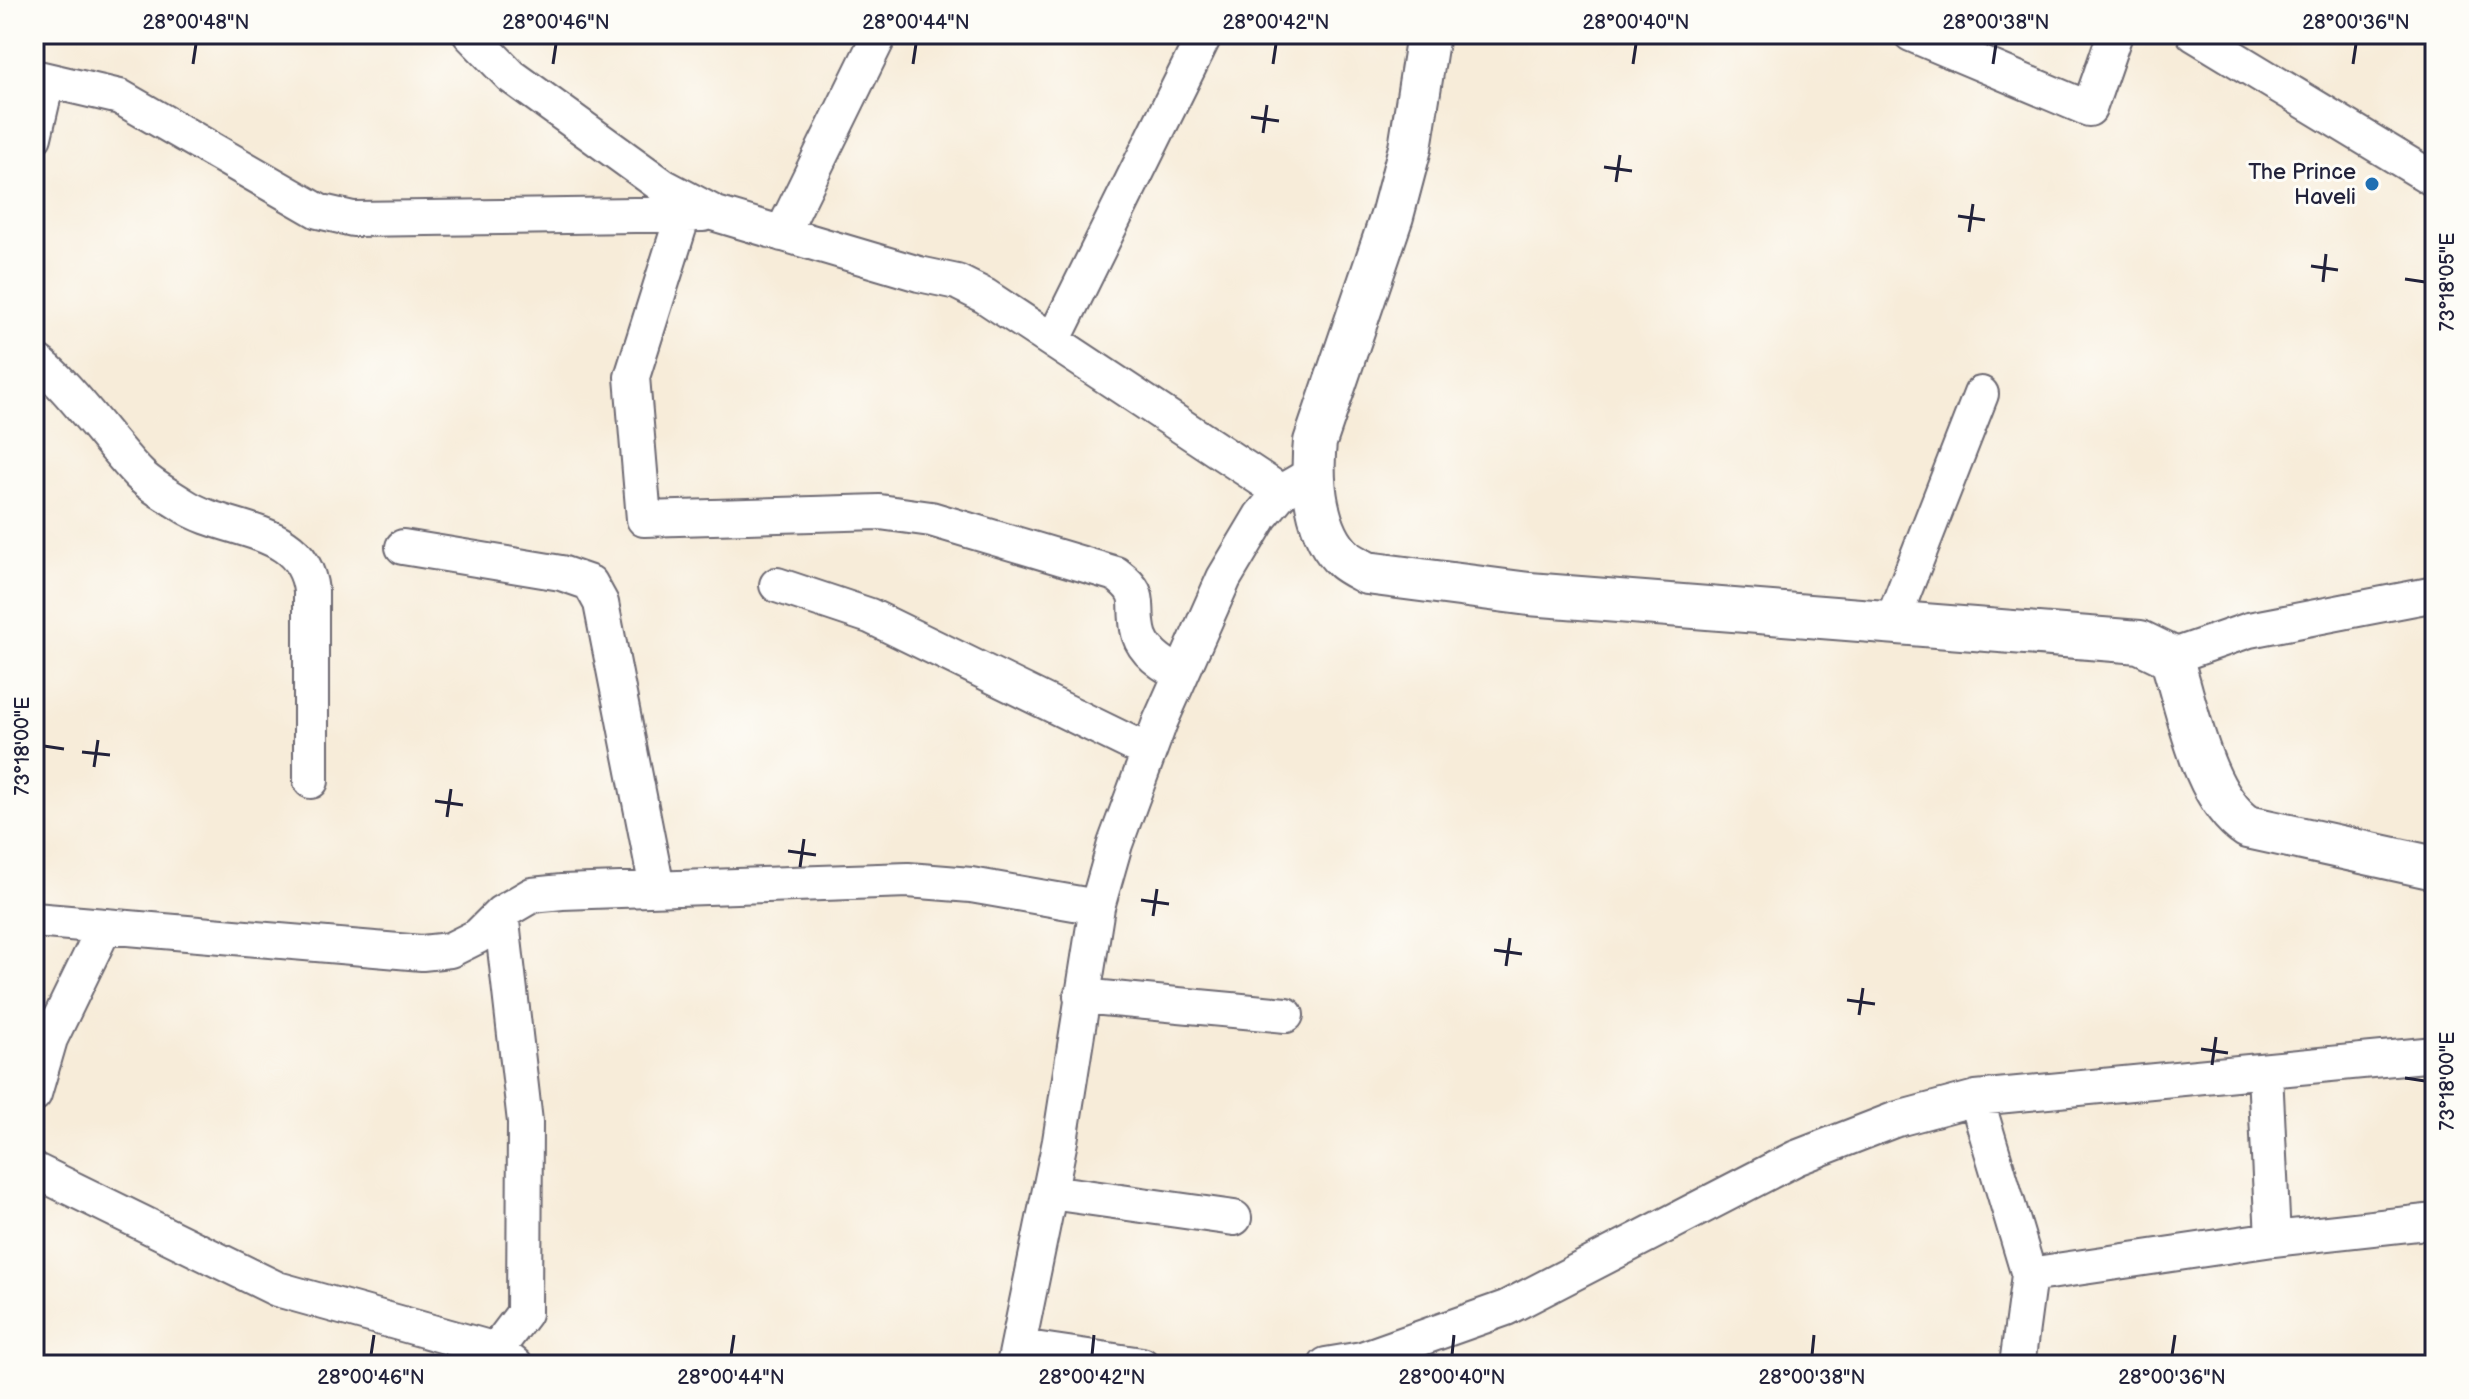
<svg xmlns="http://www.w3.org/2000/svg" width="2469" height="1399" viewBox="0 0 2469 1399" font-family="'Balsamiq Sans',sans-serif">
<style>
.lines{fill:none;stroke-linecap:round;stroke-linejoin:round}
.minor-casing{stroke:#6d6972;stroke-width:38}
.tertiary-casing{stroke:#6d6972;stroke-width:46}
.minor{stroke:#fff;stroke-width:34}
.tertiary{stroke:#fff;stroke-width:42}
.ticks{fill:none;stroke:#22223b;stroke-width:3}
.poi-dot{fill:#1f6fb2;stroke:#fdfcf7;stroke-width:3}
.labels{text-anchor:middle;stroke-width:6;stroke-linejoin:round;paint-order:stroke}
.poi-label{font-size:22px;fill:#22223b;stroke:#fdfcf7;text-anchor:end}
.neatline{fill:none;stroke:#22223b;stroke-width:3}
.ticks-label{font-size:20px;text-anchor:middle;fill:#22223b}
</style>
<rect width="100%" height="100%" fill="#fdfcf7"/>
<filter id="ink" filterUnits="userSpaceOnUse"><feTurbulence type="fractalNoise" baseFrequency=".0125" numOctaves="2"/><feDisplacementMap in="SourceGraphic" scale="16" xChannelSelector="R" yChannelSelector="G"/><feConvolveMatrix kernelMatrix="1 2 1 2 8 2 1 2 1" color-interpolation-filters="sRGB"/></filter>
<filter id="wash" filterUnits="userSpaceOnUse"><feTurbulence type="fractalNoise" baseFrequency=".006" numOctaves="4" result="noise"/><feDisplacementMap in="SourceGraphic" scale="32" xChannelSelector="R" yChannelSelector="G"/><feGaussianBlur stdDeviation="1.8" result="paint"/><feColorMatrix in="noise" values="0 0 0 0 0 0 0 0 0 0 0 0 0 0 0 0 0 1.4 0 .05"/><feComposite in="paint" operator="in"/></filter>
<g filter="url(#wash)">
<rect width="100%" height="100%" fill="#f7ecd9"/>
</g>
<g filter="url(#ink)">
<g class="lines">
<g class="minor-casing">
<path id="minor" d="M470 34 511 76 663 186 716 214 919 274 957 282 985 296 1281 492
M1911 34 2089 109 2115 34
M2194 34 2435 180
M34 77 120 97 318 211 353 219 703 214
M34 137 47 81
M683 215 632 377 644 519 880 512 931 519 1116 574C1144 595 1133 600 1138 629 1141 651 1163 665 1181 674
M782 234 880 34
M1053 341 1205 34
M34 360C62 376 112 447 138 473 150 486 168 495 183 505 227 534 304 525 311 591V781
M403 547 561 573 590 583 601 603 657 888
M777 585 870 616 1149 752
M1892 622 1981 394
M2171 657 2249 630 2435 594
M34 920 422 953 450 950 478 936 501 913 532 895 562 892 908 880 971 885 1097 907
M1081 996 1286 1015
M2265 1073 2273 1239
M34 1094 50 1039 105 926
M1976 1098 2029 1275 2017 1365
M34 1170 277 1289 496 1350 515 1365
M1050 1192 1234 1218
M2029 1275 2273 1239 2435 1221
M1020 1347 1142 1365
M496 1350 524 1313 525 1122 501 913
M1014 1365 1060 1141 1097 907 1115 844 1160 722 1224 578 1261 516 1281 492 1312 474
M1326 1365 1362 1359 1506 1308 1796 1158 1894 1120 1976 1098 2435 1054"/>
</g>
<g class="tertiary-casing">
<path id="tertiary" d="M1428 34 1410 148 1392 216 1315 442C1311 479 1315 534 1345 560 1351 565 1360 569 1367 573L1529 594 2140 642 2171 657C2188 709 2202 797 2248 827L2435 868"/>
</g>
<use href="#minor" class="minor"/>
<use href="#tertiary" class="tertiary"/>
</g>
</g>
<path class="ticks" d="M193 64 196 44M553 64 556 44M913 64 916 44M1273 64 1276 44M1633 64 1636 44M1993 64 1996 44M2353 64 2356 44M1251 117 1279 121M1263 133 1267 105M1604 167 1632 171M1616 182 1620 155M1958 216 1985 220M1969 232 1973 204M2311 266 2338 270M2405 279 2425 282M2323 282 2326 254M44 746 64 749M82 752 110 755M94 767 98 740M435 801 463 805M447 817 451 789M788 851 816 855M800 867 804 839M1141 900 1169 904M1153 916 1157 889M1494 950 1522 954M1506 966 1510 938M1847 1000 1875 1004M1859 1015 1863 988M2201 1049 2228 1053M2212 1065 2216 1037M2405 1078 2425 1081M371 1355 374 1335M731 1355 734 1335M1092 1355 1094 1335M1452 1355 1454 1335M1812 1355 1814 1335M2172 1355 2175 1335"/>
<circle class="poi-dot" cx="2372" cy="184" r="8"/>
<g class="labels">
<g class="poi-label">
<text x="2356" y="179">The Prince<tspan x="2356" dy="25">Haveli</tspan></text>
</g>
</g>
<rect width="2469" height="1399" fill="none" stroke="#fdfcf7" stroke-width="88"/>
<rect x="44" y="44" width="2381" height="1311" class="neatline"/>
<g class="ticks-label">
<text x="196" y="29">28°00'48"N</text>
<text x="556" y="29">28°00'46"N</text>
<text x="916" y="29">28°00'44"N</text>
<text x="1276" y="29">28°00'42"N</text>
<text x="1636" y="29">28°00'40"N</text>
<text x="1996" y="29">28°00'38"N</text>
<text x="2356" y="29">28°00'36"N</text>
<text transform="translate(2447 282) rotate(-90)" y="7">73°18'05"E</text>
<text transform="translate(22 746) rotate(-90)" y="7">73°18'00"E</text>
<text transform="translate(2447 1081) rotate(-90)" y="7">73°18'00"E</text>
<text x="371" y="1384">28°00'46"N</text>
<text x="731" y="1384">28°00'44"N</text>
<text x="1092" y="1384">28°00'42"N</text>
<text x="1452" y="1384">28°00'40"N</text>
<text x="1812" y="1384">28°00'38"N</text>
<text x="2172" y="1384">28°00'36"N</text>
</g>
</svg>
